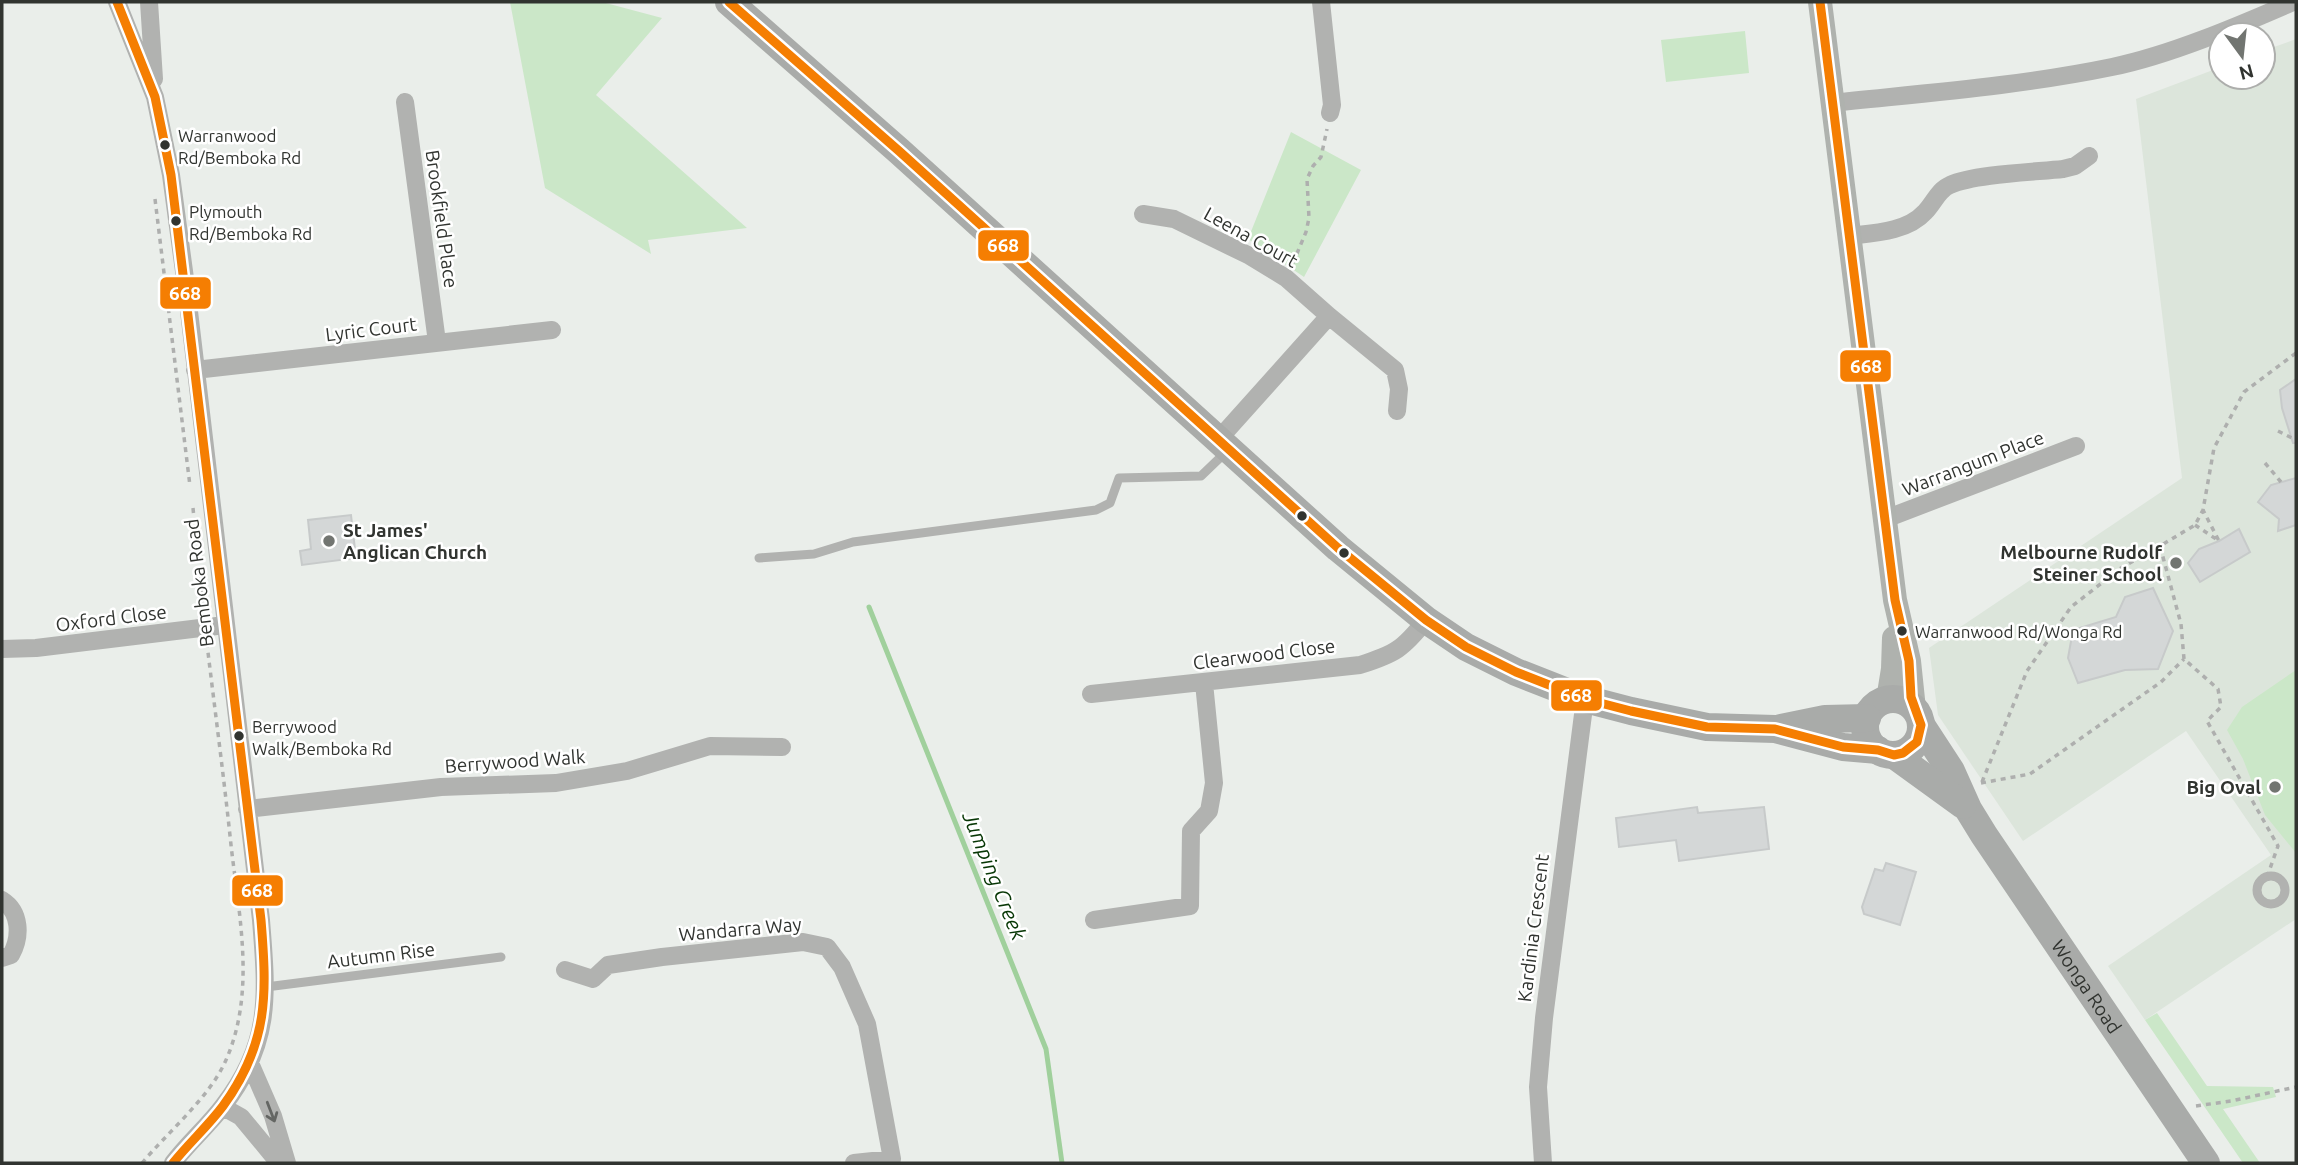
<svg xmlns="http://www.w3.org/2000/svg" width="2298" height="1165" viewBox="0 0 2298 1165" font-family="Ubuntu,sans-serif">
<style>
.built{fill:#dce5db}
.green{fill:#cbe7c8}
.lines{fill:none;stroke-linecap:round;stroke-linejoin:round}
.stream{stroke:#a0d09c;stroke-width:5}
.building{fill:#d4d7d7;stroke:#c7caca;stroke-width:2}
.path{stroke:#aeafae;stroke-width:3.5;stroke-dasharray:5 5;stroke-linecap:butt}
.service{stroke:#b1b2b0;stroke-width:9}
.minor{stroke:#b1b2b0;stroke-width:18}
.secondary{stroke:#afb2ae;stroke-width:24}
.primary{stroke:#a9aba9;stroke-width:28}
.bus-1-casing{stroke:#fff;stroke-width:14}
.bus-1{stroke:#f57e02;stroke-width:9}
.oneway{stroke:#646663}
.bus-dot{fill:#313430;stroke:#fff;stroke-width:2.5}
.poi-dot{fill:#727571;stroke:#fff;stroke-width:2.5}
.labels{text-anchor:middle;stroke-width:5;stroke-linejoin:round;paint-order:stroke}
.bus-label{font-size:17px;fill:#313430;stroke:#fff;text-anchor:start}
.street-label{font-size:19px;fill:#313430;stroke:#fff}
.poi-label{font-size:19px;font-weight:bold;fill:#313430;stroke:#fff;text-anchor:end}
.water-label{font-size:21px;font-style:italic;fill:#073705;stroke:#fff}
.line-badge{stroke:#fff;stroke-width:2.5}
.badge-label{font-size:19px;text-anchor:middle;font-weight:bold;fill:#fff}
</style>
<rect width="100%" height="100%" fill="#eaeeea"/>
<path class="built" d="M2296 39V919L2145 1020 2108 966 2271 855 2186 731 2023 841 1938 715 1929 648 2182 478 2136 99 2221 67V77H2263V51Z"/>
<path class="green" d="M510 2H602L662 18 596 95 747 228 648 240 651 254 545 188Z
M1745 31 1749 73 1666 82 1661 40Z
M1291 132 1361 170 1304 277 1248 239Z
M2296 670V853L2265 815 2243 759 2227 730 2242 707Z
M2157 1013 2207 1086 2273 1087 2276 1097 2223 1109 2260 1163H2243L2145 1020Z"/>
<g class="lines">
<path class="stream" d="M869 607 1046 1049 1062 1163"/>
</g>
<path class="building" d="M2296 379V443H2293L2282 408 2280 390Z
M2296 478V525L2278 531 2279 519 2258 502 2271 485Z
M351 515 356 558 302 565 300 551 311 549 308 520Z
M2239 529 2250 552 2200 582 2188 563 2199 549 2219 541Z
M2153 588 2173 631 2158 669 2125 670 2078 683 2068 658 2073 630 2116 617 2125 597Z
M1697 807 1698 813 1764 807 1769 849 1679 861 1676 840 1619 847 1616 818Z
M1886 863 1916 872 1900 925 1864 914 1862 907 1875 869 1883 871Z"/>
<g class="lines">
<path class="path" d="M155 199 190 486
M1293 263 1306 232 1309 218 1307 179 1313 166 1321 157 1327 129
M2278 431 2296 440
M2265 463 2281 482
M193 508 203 612
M2195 525 2219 541 2203 510
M1982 782 2027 671 2071 607 2121 568 2160 546
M1981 783 2030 774 2161 682 2184 659
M2267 877 2278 846 2207 721 2221 707 2218 689 2184 659 2181 624 2160 546 2195 525 2203 510 2214 448 2244 392 2296 353
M2196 1106 2231 1101 2296 1087
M142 1163C168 1132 210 1097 226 1060 256 992 239 916 231 845 224 778 215 711 207 644"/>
<path class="service" d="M759 558 814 554 853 542 1096 510 1110 503 1119 478 1201 476 1227 451
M2257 890a14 14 0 1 1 28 0a14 14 0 1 1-28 0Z
M266 987 501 957"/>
<path class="minor" d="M117 2 155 97 171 175 186 286 261 920C267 995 272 1043 223 1106 208 1126 188 1143 173 1163
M149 2 154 79
M1321 2 1332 105 1330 113
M405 102 437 342
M1831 103C1925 93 2020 86 2112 67 2170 55 2238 26 2293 2
M1143 214 1174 219 1250 256 1286 278 1329 316 1395 370 1399 389 1397 411
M1848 236C1874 233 1907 232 1925 212 1934 203 1938 190 1950 185 1974 174 2035 172 2063 169L2075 166 2089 156
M195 370 552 330
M1218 440 1329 316
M1885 519 2076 446
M2 649 36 648 225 625
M1091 694 1360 665C1395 654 1403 649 1426 620
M247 809 441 787 556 783 627 771 710 746 782 747
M2 900C21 912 21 937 11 955L2 958
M1094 920 1190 906 1191 831 1209 811 1214 783 1204 683
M565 970 593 979 608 965 662 957 803 942 827 947 842 967 867 1024 892 1159 854 1163
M250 1063 273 1116 287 1163
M223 1107 241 1117 279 1163
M1543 1163 1538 1087 1544 1018 1585 699"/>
<path class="secondary" d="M1820 2 1895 600 1909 661 1914 709
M1888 700 1893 669 1894 638"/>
<g class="primary">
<path d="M729 2 899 151 1338 548 1426 620 1466 647 1516 672 1585 699 1631 711 1707 727 1775 729 1843 747 1878 750"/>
<circle cx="1893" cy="727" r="28"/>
<path id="s1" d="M1921 725 1951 771 1968 809 1984 835 2206 1163"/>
<path d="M1781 728 1825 719 1867 718"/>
<path d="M1894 755 1963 805"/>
</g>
<g class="bus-1-casing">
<path id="bus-1" d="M117 2 155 97 171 175 261 920C267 994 269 1043 223 1106 208 1126 189 1143 173 1163
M729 2 899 151 1338 548 1426 620 1466 647 1516 672 1585 699 1631 711 1707 727 1775 729 1843 747 1878 750 1894 755 1903 753 1917 742 1921 725 1911 697 1909 661 1895 600 1820 2"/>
</g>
<use href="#bus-1" class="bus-1"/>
</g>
<defs><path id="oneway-shaft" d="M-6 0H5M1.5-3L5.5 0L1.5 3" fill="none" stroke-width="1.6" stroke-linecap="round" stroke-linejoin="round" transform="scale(1.75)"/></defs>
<use class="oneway" href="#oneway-shaft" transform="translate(271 1112) rotate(69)"/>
<g class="bus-dot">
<circle cx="165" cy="145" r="6"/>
<circle cx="176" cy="221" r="6"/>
<circle cx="1302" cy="516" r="6"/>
<circle cx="1344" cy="553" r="6"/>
<circle cx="1902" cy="631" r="6"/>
<circle cx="239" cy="736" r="6"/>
</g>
<g class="poi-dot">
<circle cx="329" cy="541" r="7"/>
<circle cx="2176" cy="563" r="7"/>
<circle cx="2275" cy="787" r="7"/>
</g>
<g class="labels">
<g class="bus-label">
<text x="178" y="142">Warranwood<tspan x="178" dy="22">Rd/Bemboka Rd</tspan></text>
<text x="189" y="218">Plymouth<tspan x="189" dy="22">Rd/Bemboka Rd</tspan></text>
<text x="1915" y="638">Warranwood Rd/Wonga Rd</text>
<text x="252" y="733">Berrywood<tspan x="252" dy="22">Walk/Bemboka Rd</tspan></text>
</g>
<g class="street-label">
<text transform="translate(442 219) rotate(82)" y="7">Brookfield Place</text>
<text transform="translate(1251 237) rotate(29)" y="7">Leena Court</text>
<text transform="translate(371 329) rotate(-7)" y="7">Lyric Court</text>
<text transform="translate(1973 463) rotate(-21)" y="7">Warrangum Place</text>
<text transform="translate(199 583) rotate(-97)" y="7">Bemboka Road</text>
<text transform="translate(111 618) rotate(-7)" y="7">Oxford Close</text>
<text transform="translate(1264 654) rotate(-7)" y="7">Clearwood Close</text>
<text transform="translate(515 761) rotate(-4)" y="7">Berrywood Walk</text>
<text transform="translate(1533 928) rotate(-83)" y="7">Kardinia Crescent</text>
<text transform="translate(740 929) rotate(-5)" y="7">Wandarra Way</text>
<text transform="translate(381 955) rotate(-7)" y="7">Autumn Rise</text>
<text dy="7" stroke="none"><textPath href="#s1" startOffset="310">Wonga Road</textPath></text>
</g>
<g class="poi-label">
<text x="343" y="537" text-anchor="start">St James'<tspan x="343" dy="22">Anglican Church</tspan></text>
<text x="2162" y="559">Melbourne Rudolf<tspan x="2162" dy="22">Steiner School</tspan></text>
<text x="2261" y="794">Big Oval</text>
</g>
<g class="water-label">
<text transform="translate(994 876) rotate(68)" y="7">Jumping Creek</text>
</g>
</g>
<g class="line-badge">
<rect x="977" y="229" width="53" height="33" rx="7" fill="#f57e02"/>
<rect x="159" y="276" width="53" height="34" rx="7" fill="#f57e02"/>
<rect x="1839" y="349" width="53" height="34" rx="7" fill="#f57e02"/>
<rect x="1550" y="679" width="53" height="33" rx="7" fill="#f57e02"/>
<rect x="231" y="874" width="53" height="33" rx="7" fill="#f57e02"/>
</g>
<g class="badge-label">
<text x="1003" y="252">668</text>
<text x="185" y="300">668</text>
<text x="1866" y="373">668</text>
<text x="1576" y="702">668</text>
<text x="257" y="897">668</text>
</g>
<rect width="2298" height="1165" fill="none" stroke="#313430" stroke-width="7"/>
<g transform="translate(2242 56) rotate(165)"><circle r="33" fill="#ffffff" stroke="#adaeac" stroke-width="2"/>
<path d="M0-5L12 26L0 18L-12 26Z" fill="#727571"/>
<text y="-10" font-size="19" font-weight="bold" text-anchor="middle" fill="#313430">N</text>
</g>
</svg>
